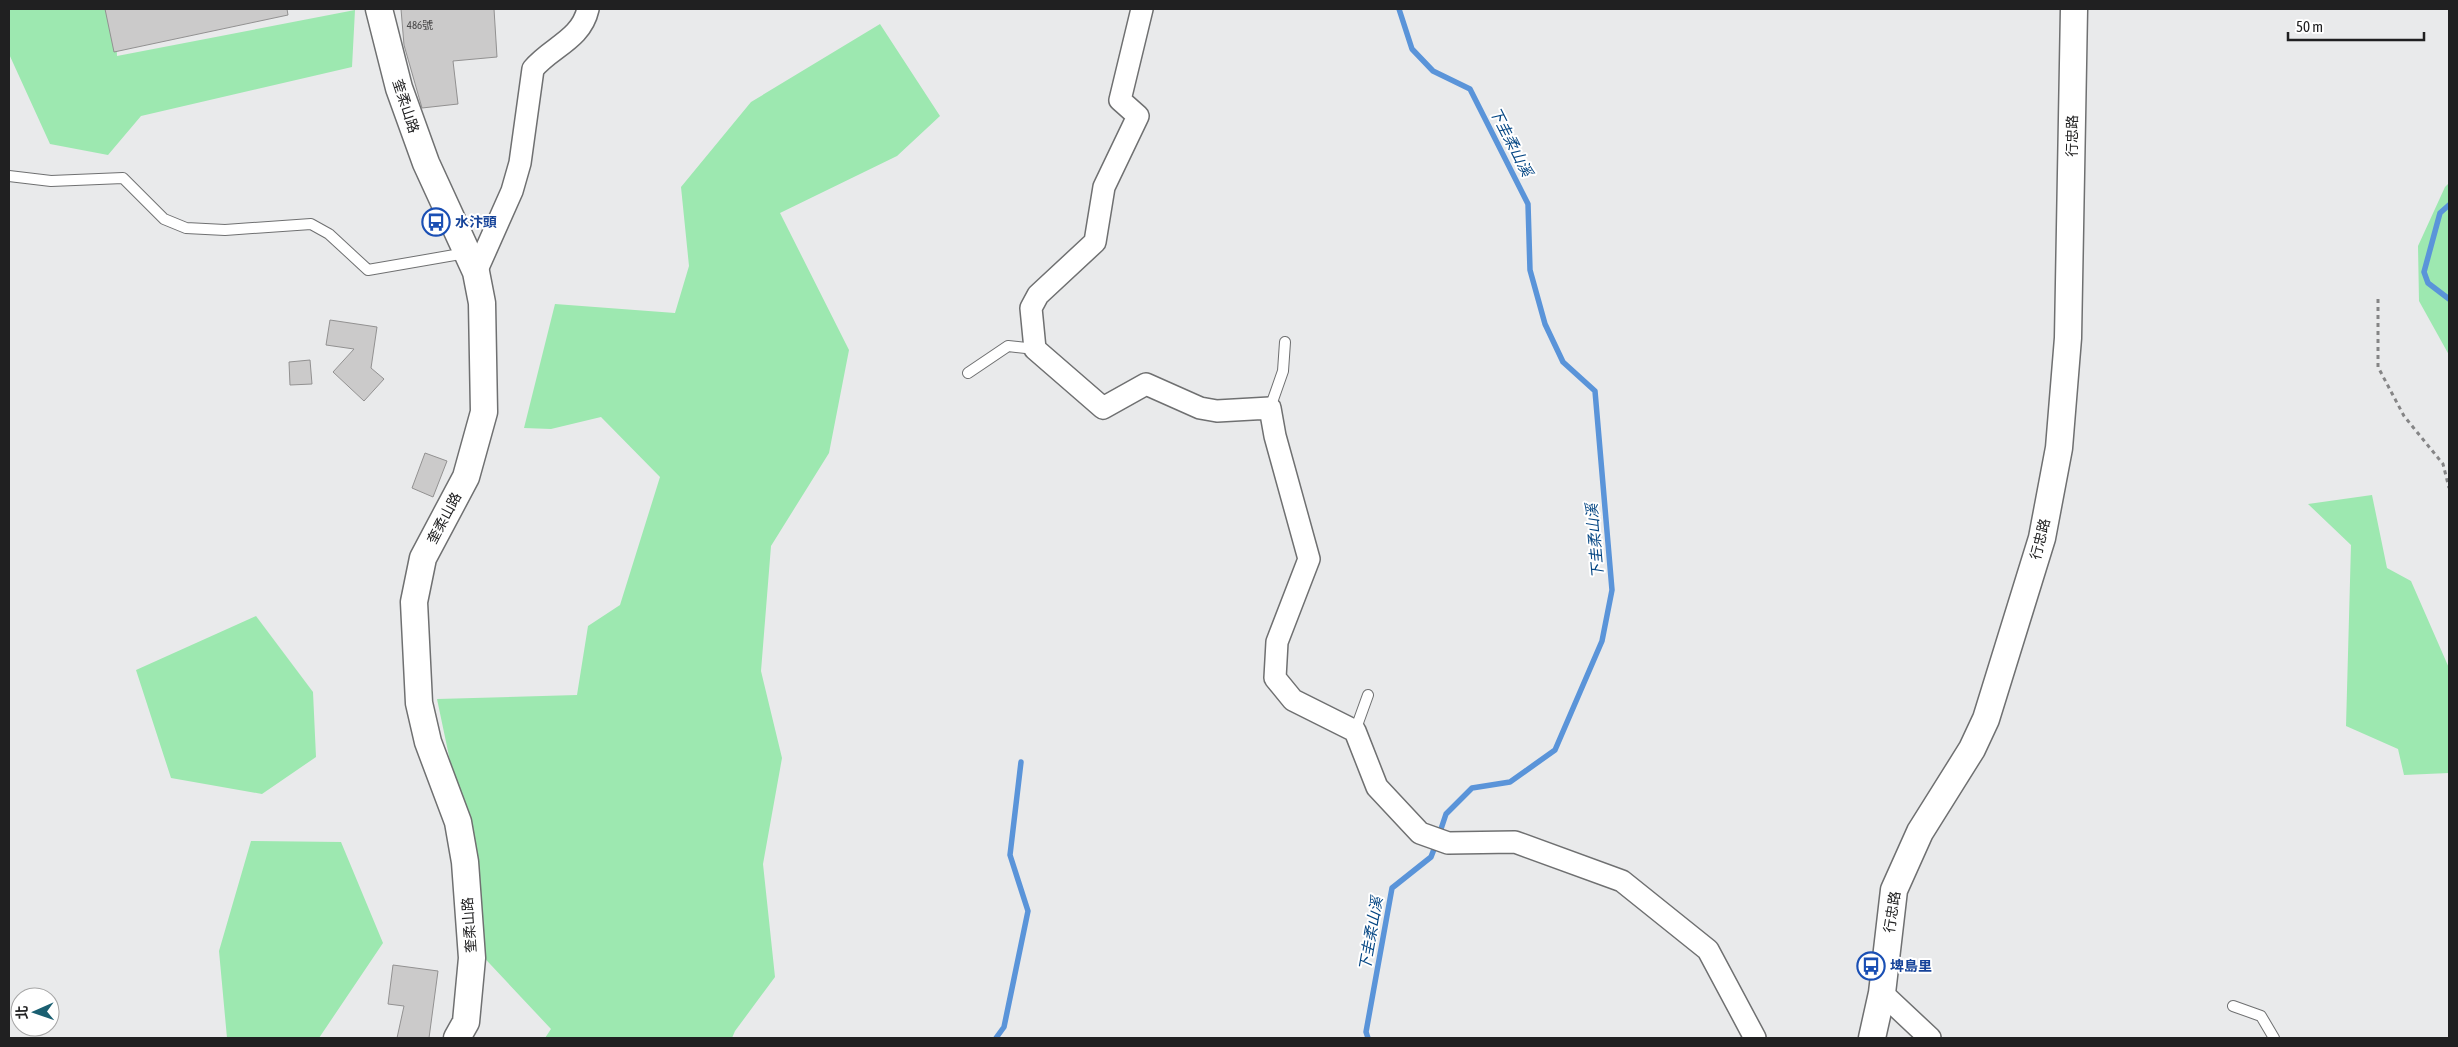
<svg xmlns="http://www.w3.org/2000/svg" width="2458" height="1047" viewBox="0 0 2458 1047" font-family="'Asap Condensed','Noto Sans TC',sans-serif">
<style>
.green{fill:#9de8b0}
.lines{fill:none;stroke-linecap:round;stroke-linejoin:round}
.stream{stroke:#5a94d9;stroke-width:5.5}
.building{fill:#cbcaca;stroke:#929191}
.service-casing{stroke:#6f7071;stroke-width:12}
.minor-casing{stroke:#6f7071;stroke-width:24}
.tertiary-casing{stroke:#6f7071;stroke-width:29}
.path{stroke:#858586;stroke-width:3;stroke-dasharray:4 4;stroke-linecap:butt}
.service{stroke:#fff;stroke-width:10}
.minor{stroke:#fff;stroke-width:21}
.tertiary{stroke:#fff;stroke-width:26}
.labels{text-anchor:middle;stroke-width:4;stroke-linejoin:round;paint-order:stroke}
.number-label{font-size:11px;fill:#4b4a4b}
.street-label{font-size:14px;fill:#202021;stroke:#fff}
.transit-label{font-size:14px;font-weight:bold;fill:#164399;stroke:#fff;text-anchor:start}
.water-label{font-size:15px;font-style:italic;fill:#034583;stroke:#fff}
</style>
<rect width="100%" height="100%" fill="#e9eaeb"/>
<path class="green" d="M9 9H115L117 56 355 10 352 67 141 116 108 155 50 144 9 54Z
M880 24 940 116 897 156 780 213 849 350 829 453 771 546 761 671 782 758 763 864 775 977 735 1031 732 1038H545L551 1029 475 948 470 856 437 699 577 695 588 626 620 605 660 477 601 417 551 429 524 428 555 304 675 313 689 266 681 187 751 102Z
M2449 183V355L2419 301 2418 246 2445 187Z
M2372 495 2387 568 2411 581 2449 668V773L2404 775 2398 749 2346 726 2351 545 2308 504Z
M256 616 313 692 316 757 262 794 171 778 136 670Z
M251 841 341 842 383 943 319 1038H227L219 951Z"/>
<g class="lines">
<path class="stream" d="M1399 9 1412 49 1433 71 1470 89 1528 204 1530 270 1545 324 1563 362 1595 391 1612 590 1602 641 1555 750 1510 782 1472 788 1446 814 1439 835
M2449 205 2440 213 2424 272 2428 283 2449 299
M996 1038 1004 1027 1028 911 1010 855 1021 762
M1368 1038 1366 1032 1392 888 1431 857 1436 844"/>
</g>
<path class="building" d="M105 9H287L288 15 114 52Z
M401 9H494L497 57 453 61 458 104 422 108 404 45Z
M330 320 377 327 371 368 384 379 364 401 333 372 354 349 326 345Z
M310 360 312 384 290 385 289 362Z
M425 453 447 461 433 497 412 488Z
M393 965 438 971 429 1038H397L404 1006 388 1004Z"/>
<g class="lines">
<g class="service-casing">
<path id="service" d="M9 176 51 181 123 178 164 219 186 228 225 230 311 224 329 234 368 270 466 253
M968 373 1008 346 1035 349
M1270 408 1283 371 1285 342
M1355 731 1368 695
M2233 1006 2261 1016 2274 1038"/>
</g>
<g class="minor-casing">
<path id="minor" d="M1142 9 1120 100 1138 116 1104 187 1095 242 1038 295 1031 308 1035 349 1103 408 1146 384 1200 408 1217 411 1270 408 1275 436 1309 559 1277 642 1275 678 1293 700 1355 731 1377 787 1420 833 1448 843 1515 842 1622 881 1708 950 1755 1038
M476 272 512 191 520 163 533 69C551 47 581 40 588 9
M1882 993 1930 1038"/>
</g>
<g class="tertiary-casing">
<path id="tertiary" d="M379 9 399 88 426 163 476 272 482 303 484 412 466 477 423 558 414 602 419 703 428 742 458 822 465 862 472 958 466 1022 457 1038
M1872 1038 1882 993 1894 890 1920 832 1972 749 1986 719 2042 538 2059 448 2068 338 2074 9"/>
</g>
<path class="path" d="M2378 299V367L2404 416 2443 464 2449 488"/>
<use href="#service" class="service"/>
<use href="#minor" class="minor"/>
<use href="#tertiary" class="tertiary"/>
</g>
<defs>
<g id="bus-ring" transform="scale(1.4375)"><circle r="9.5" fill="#fff" stroke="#1a4fb4" stroke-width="1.5"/><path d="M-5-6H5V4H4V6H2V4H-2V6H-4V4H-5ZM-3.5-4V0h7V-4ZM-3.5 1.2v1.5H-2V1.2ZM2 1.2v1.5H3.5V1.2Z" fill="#1a4fb4"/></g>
</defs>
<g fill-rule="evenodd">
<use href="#bus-ring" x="436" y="222"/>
<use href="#bus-ring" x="1871" y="966"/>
</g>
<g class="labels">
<g class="number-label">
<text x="420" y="29">486號</text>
</g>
<g class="street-label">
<text transform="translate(406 106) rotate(72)" y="5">奎柔山路</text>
<text transform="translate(2072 136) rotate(-89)" y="5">行忠路</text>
<text transform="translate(444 518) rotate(-62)" y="5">奎柔山路</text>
<text transform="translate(2040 539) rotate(-76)" y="5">行忠路</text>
<text transform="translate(1892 912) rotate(-81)" y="5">行忠路</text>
<text transform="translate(469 925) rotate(-94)" y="5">奎柔山路</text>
</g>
<g class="transit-label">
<text x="455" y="227">水汴頭</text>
<text x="1890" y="971">埤島里</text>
</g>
<g class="water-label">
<text transform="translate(1511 142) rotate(63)" y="5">下圭柔山溪</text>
<text transform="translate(1595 541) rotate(-95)" y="5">下圭柔山溪</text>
<text transform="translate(1371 934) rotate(-80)" y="5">下圭柔山溪</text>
</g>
</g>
<rect width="2458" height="1047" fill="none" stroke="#202021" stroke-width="20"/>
<g transform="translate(35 1012) rotate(268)"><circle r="24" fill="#ffffff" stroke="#a6a6a6"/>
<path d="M0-4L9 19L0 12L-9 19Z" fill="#1a5f71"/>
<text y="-8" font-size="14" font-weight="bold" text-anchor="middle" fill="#202021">北</text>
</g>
<path d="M2288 32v8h136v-8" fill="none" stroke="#202021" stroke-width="2.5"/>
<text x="2296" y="32" font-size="15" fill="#202021" stroke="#ffffff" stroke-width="4" paint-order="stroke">50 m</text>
</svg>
